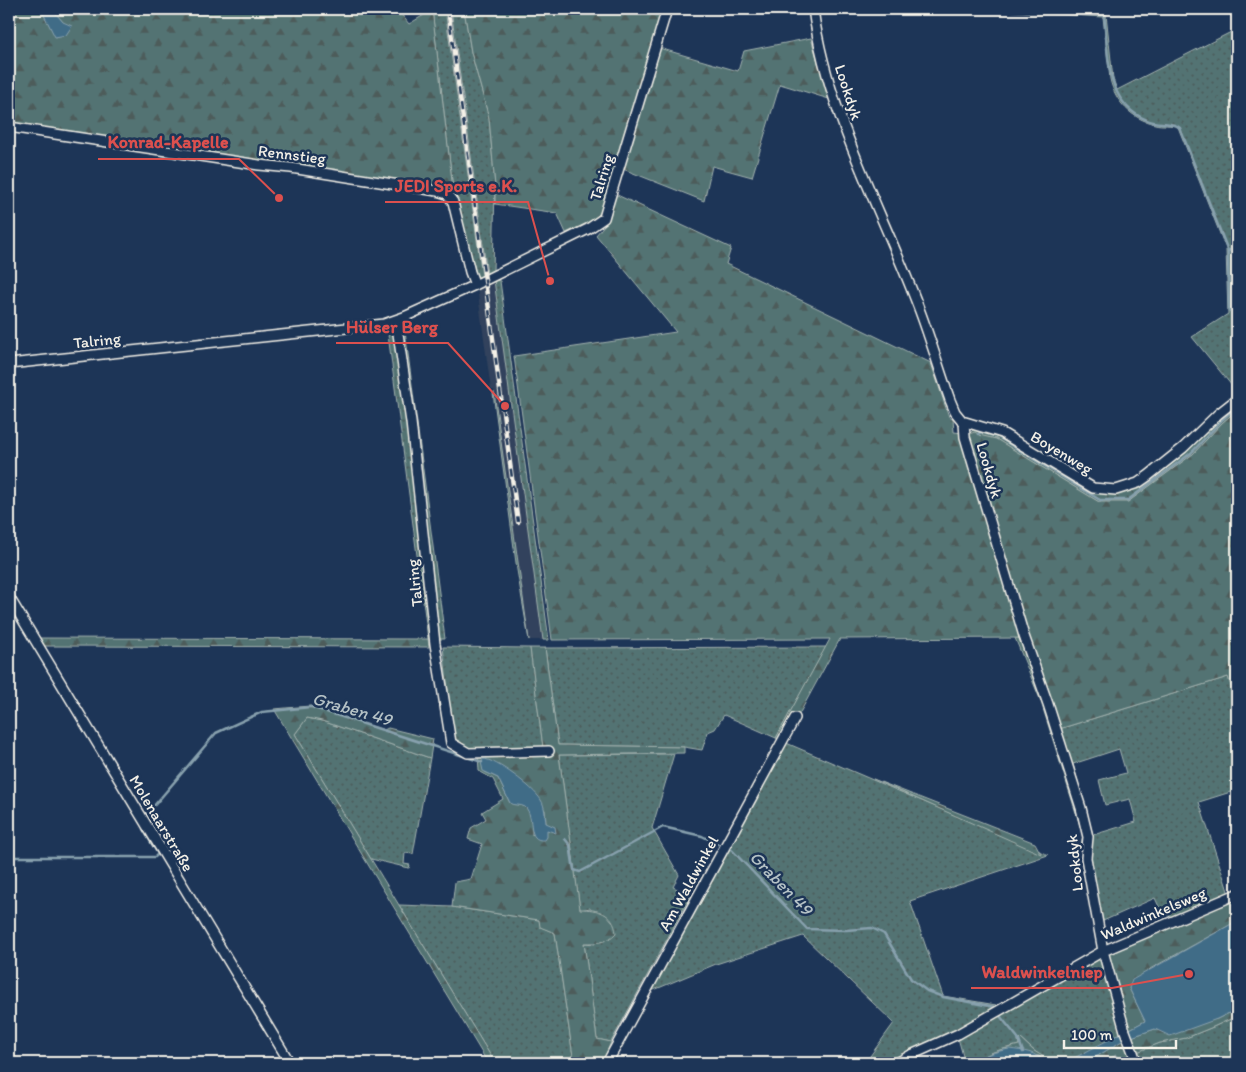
<svg xmlns="http://www.w3.org/2000/svg" width="1246" height="1072" viewBox="0 0 1246 1072" font-family="Itim,sans-serif">
<style>
.built{fill:#32435d}
.grass{fill:url(#grass-dots);stroke:#a3b2ae;fill-rule:evenodd}
.forest{fill:url(#forest-firs);stroke:#a3b2ae;fill-rule:evenodd}
.water{fill:#406c87;stroke:#88a1ae}
.lines{fill:none;stroke-linecap:round;stroke-linejoin:round}
.stream{stroke:#88a1ae;stroke-width:2.5}
.minor-casing{stroke:#f4f1e8;stroke-width:12}
.minor{stroke:#1d3557;stroke-width:9}
.rail-casing{stroke:#f4f1e8;stroke-width:4.5}
.rail{stroke:#1d3557;stroke-width:2.5;stroke-dasharray:8;stroke-linecap:butt}
.labels{text-anchor:middle;stroke-width:5;stroke-linejoin:round;paint-order:stroke}
.street-label{font-size:16px;fill:#f4f1e8;stroke:#1d3557}
.water-label{font-size:18px;font-style:italic;fill:#b5c2c6;stroke:#1d3557}
.leader{fill:none;stroke:#dc504e;stroke-width:2}
.callout-dot{fill:#dc504e;stroke:#1d3557;stroke-width:2}
.callout-label{font-size:18px;text-anchor:middle;font-weight:bold;fill:#dc504e;stroke:#1d3557;stroke-width:5;stroke-linejoin:round;paint-order:stroke}
</style>
<defs>
<pattern id="grass-dots" width="8" height="8" patternUnits="userSpaceOnUse" patternTransform="scale(1.25)"><rect width="8" height="8" fill="#527373"/><path d="M2 2h.1M6 6h.1" fill="none" stroke="#4d5b5a" stroke-width="1.8" stroke-linecap="round"/></pattern>
<pattern id="forest-firs" width="22" height="20" patternUnits="userSpaceOnUse" patternTransform="scale(1.25)"><rect width="22" height="20" fill="#527373"/><path d="M5 1l3.5 6h-7zM16 11l3.5 6h-7z" fill="#4d5b5a"/></pattern>
</defs>
<rect width="100%" height="100%" fill="#1d3557"/>
<filter id="ink" filterUnits="userSpaceOnUse"><feTurbulence type="fractalNoise" baseFrequency=".02" numOctaves="2"/><feDisplacementMap in="SourceGraphic" scale="10" xChannelSelector="R" yChannelSelector="G"/><feConvolveMatrix kernelMatrix="1 2 1 2 8 2 1 2 1" color-interpolation-filters="sRGB"/></filter>
<g filter="url(#ink)">
<path class="built" d="M445 9H451L487 273 482 276Z
M494 280 534 568 543 640H529L494 390H491L477 287Z"/>
<path class="grass" d="M432 9H445L482 276 477 278 452 181Z
M451 9H464L471 52 489 118 495 186 493 271 487 274Z
M986 9H1038L1106 14 1113 79 1117 90 1237 29V392L1192 337 1228 314 1226 249 1178 127C1171 124 1162 126 1155 124 1132 119 1115 102 1110 79L1103 17Z
M494 280 500 281 549 640H543Z
M404 323 445 639H428L387 327Z
M494 392 529 640 517 570 493 393Z
M1237 403V410L1222 423 1193 454 1128 502H1099L996 439 969 434 974 429 994 432 1081 484 1121 493 1218 420Z
M1015 638H1023L1085 833 1083 849 1081 845 1083 835 1040 699Z
M443 647 530 648 543 747 469 750 454 741Z
M826 647 776 738 724 715 715 729 708 732 702 750 684 747 558 745 545 648Z
M1228 677 1237 704V790L1199 802 1229 894 1173 917 1162 913 1155 898 1103 921 1088 858 1089 839 1059 729ZM1119 749 1126 773 1099 780 1105 805 1130 799 1136 822 1093 835 1073 764Z
M307 718 322 721 430 758 413 854 405 853 404 864 410 865 409 868 371 859 295 734Z
M784 742 1048 855 910 901 943 996 996 1005 998 1008 900 1057 891 1063H865L894 1023 803 936 716 964 649 992Z
M674 754 652 828 679 875 673 887 691 895 611 1042 597 1039 584 943 595 944 590 908 580 910 559 755Z
M399 905 452 907 539 920 541 927 555 933 574 1063H495Z
M1099 958 1103 961 1123 1032C1109 1039 1069 1065 1056 1063 1044 1061 1029 1046 1020 1038L1019 1045C1003 1049 987 1052 974 1063H965L958 1038Z
M1237 1016V1063H1142L1137 1052 1160 1043 1186 1038 1213 1027Z"/>
<path class="forest" d="M9 9H38L43 13 56 37 63 22 52 9H397L409 24 424 15V9H432L452 181 455 192 292 166 9 124Z
M464 9H663L601 211 595 219 566 233 557 213 495 204V186L489 118 471 52Z
M811 38 829 99 780 84 752 177 712 166 704 201 623 169 659 48 738 71 744 51Z
M615 194 731 248 726 264 931 363 949 417 953 419 954 432 963 433 1023 638 840 639 784 742 776 738 830 639 552 640 514 356 676 332 596 235 606 223Z
M1237 410V704L1228 677 1059 729 1028 638 969 434 975 432 979 435 996 439 1099 502H1128L1193 454 1222 423Z
M39 638 428 639 429 647 44 646Z
M530 648H545L558 745 684 747V753L559 755 580 909C597 909 614 913 616 933 607 943 597 943 584 943L597 1039 611 1042 602 1063H574L555 933 540 927 539 920 452 907 455 882 471 879 482 844 468 839 471 828 486 819 482 812 503 799 493 779 479 771 478 755H544ZM485 772 524 783 545 810 546 823 532 835C532 827 532 808 522 805 517 804 514 806 510 803L498 778Z
M310 706 384 730 388 728 433 739 430 758 322 721 307 718 295 734 495 1063H488L274 709Z
M873 779 1035 843 1041 854Z
M1237 897V921L1150 969 1129 988 1145 1021 1128 1030 1108 961 1109 950Z
M1237 1009V1016L1213 1027 1186 1038 1160 1043 1137 1052 1142 1063H1138L1131 1037 1155 1029 1217 1019Z
M1020 1038 1034 1051 1054 1063H1044L1039 1056 990 1053 1019 1045 1018 1040Z
M1125 1039 1134 1063H1120L1116 1055 1103 1063H1086Z"/>
<path class="water" d="M38 9H52L63 22 72 26 66 35 55 37 43 13Z
M483 759C496 759 534 788 541 800 545 806 545 816 546 823L555 827 556 833 547 830V837L545 840C525 842 536 817 525 807 520 804 515 806 510 803L498 778 483 771 481 762Z
M1237 921V1009L1217 1019 1170 1036 1155 1029 1131 1037 1128 1030 1145 1021 1129 988 1132 980Z
M1123 1032 1125 1039 1086 1063H1065Z
M1009 1049C1023 1051 1036 1051 1044 1063H974C985 1054 995 1052 1009 1049Z"/>
<g class="lines">
<path class="stream" d="M1009 9 1104 15C1109 54 1104 103 1147 120 1157 125 1172 121 1180 128L1228 251 1229 311
M1229 251 1237 244
M978 434 981 432 998 437 1100 500H1128L1191 453 1223 419 1234 409
M147 814 216 733 262 712 311 707 482 762
M565 839 570 845 574 870 580 872 663 827 702 836 718 844
M729 847 807 929 846 930 872 928 884 934 911 979 927 991 943 997 995 1007
M9 857H155L158 854 143 829
M1000 1016 1018 1038 1023 1052"/>
<g class="minor-casing">
<path id="minor" d="M813 9C827 114 881 208 918 306 930 337 939 369 950 400L955 412 964 423 965 437 1024 636 1048 704 1081 808 1088 837 1086 858 1103 951 1125 1031 1137 1063
M9 127 259 165 291 168 437 191 447 194 453 202 470 272 475 285
M396 320 411 422 435 644 451 743 468 753 549 751
M9 364 384 324 404 317 475 285 588 229 604 218 606 211 667 9
M962 421 1002 433 1093 488 1116 490 1138 483 1148 476 1183 448 1218 414 1237 399
M9 597 290 1063
M607 1063 795 718
M897 1063 911 1055 958 1034 1103 951 1237 894"/>
</g>
<use href="#minor" class="minor"/>
<g class="rail-casing">
<path id="rail" d="M448 9 518 522"/>
</g>
<use href="#rail" class="rail"/>
</g>
</g>
<g class="labels">
<g class="street-label">
<text transform="translate(849 92) rotate(72)" y="6">Lookdyk</text>
<text transform="translate(292 154) rotate(7)" y="6">Rennstieg</text>
<text transform="translate(601 177) rotate(-73)" y="6">Talring</text>
<text transform="translate(97 340) rotate(-6)" y="6">Talring</text>
<text transform="translate(1062 452) rotate(31)" y="6">Boyenweg</text>
<text transform="translate(990 470) rotate(74)" y="6">Lookdyk</text>
<text transform="translate(414 583) rotate(-96)" y="6">Talring</text>
<text transform="translate(162 823) rotate(59)" y="6">Molenaarstraße</text>
<text transform="translate(1074 863) rotate(-96)" y="6">Lookdyk</text>
<text transform="translate(688 883) rotate(-61)" y="6">Am Waldwinkel</text>
<text transform="translate(1153 913) rotate(-23)" y="6">Waldwinkelsweg</text>
</g>
<g class="water-label">
<text transform="translate(352 709) rotate(16)" y="6">Graben 49</text>
<text transform="translate(781 883) rotate(46)" y="6">Graben 49</text>
</g>
</g>
<path class="leader" d="M279 198L239 159H98M550 281L528 202H385M505 406L448 343H336M1189 974L1112 988H971"/>
<g class="callout-dot">
<circle cx="279" cy="198" r="5"/>
<circle cx="550" cy="281" r="5"/>
<circle cx="505" cy="406" r="5"/>
<circle cx="1189" cy="974" r="5"/>
</g>
<g class="callout-label">
<text x="168" y="148">Konrad-Kapelle</text>
<text x="456" y="192">JEDI Sports e.K.</text>
<text x="392" y="333">Hülser Berg</text>
<text x="1042" y="978">Waldwinkelniep</text>
</g>
<rect width="1246" height="1072" fill="none" stroke="#1d3557" stroke-width="30"/>
<rect x="15" y="15" width="1216" height="1042" fill="none" stroke="#f4f1e8" stroke-width="2" filter="url(#ink)"/>
<path d="M1064 1040v8h112v-8" fill="none" stroke="#f4f1e8" stroke-width="2.5"/>
<text x="1071" y="1040" font-size="15" fill="#f4f1e8" stroke="#1d3557" stroke-width="4" paint-order="stroke">100 m</text>
</svg>
